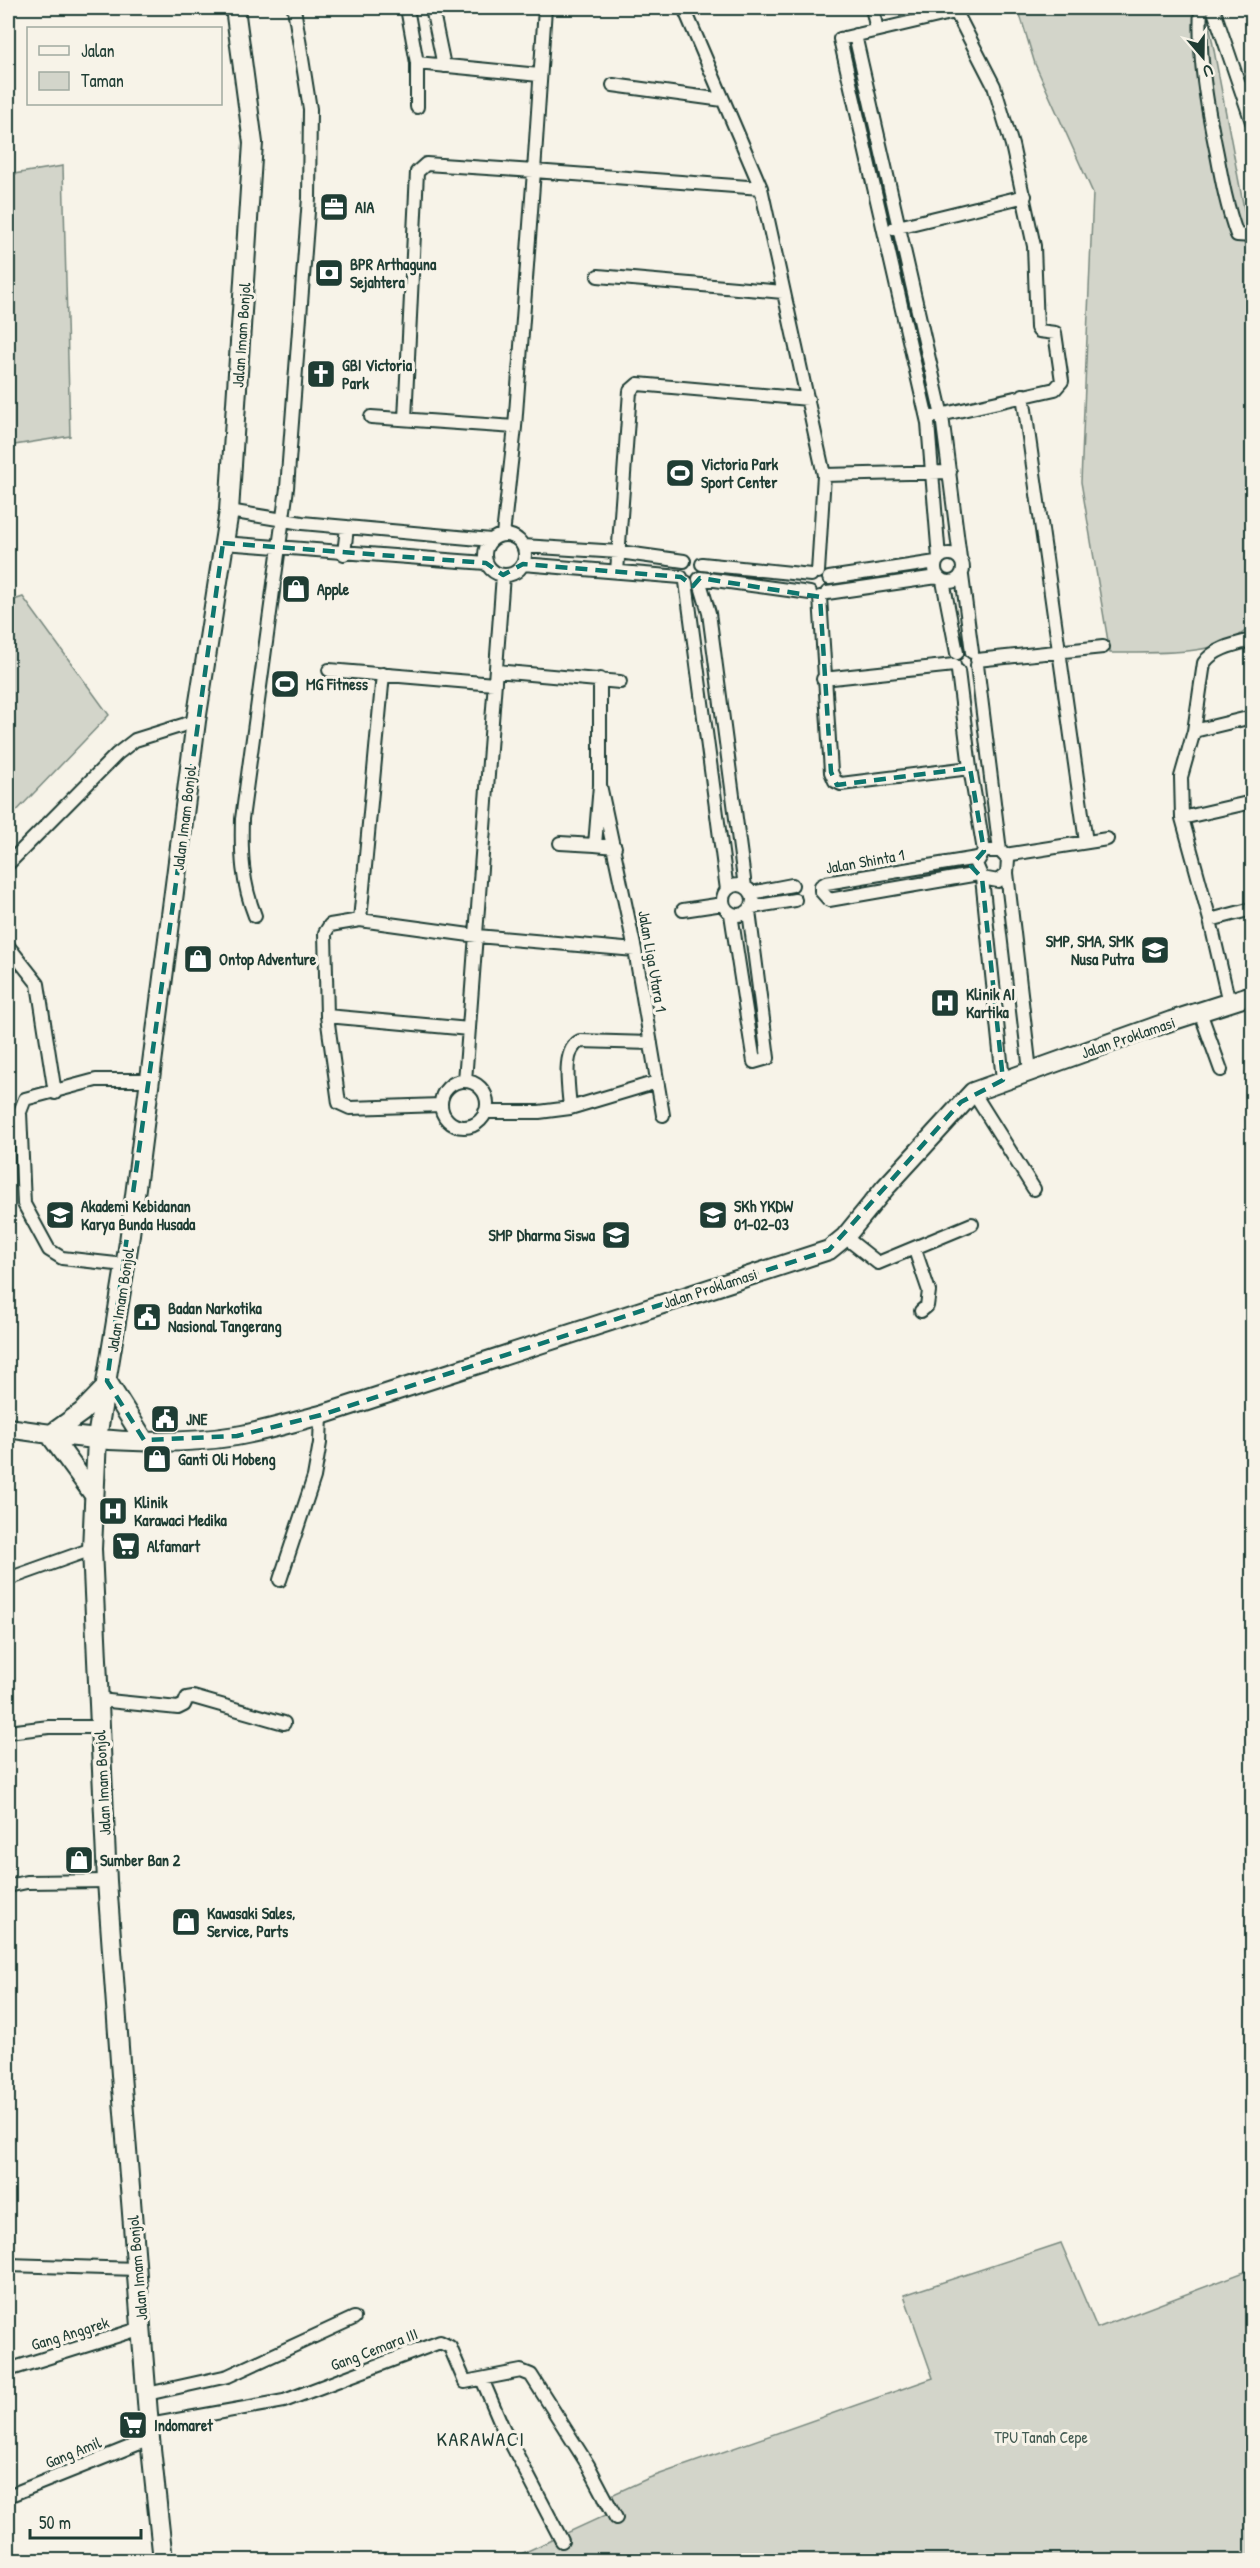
<svg xmlns="http://www.w3.org/2000/svg" width="1260" height="2568" viewBox="0 0 1260 2568" font-family="'Patrick Hand',sans-serif">
<style>
.green{fill:#d3d5ca;stroke:#79897f;stroke-width:1.5}
.lines{fill:none;stroke-linecap:round;stroke-linejoin:round}
.minor-casing{stroke:#1f3d34;stroke-width:16}
.primary-casing{stroke:#1f3d34;stroke-width:22}
.minor{stroke:#f7f3e8;stroke-width:12}
.primary{stroke:#f7f3e8;stroke-width:18}
.marked{fill:none;stroke:#0f766e;stroke-width:4.5;stroke-dasharray:12 8;stroke-linejoin:round}
.labels{text-anchor:middle;stroke-width:6;stroke-linejoin:round;paint-order:stroke}
.poi-label{font-size:16px;font-weight:bold;fill:#1f3d34;stroke:#f7f3e8;text-anchor:start}
.street-label{font-size:16px;fill:#1f3d34;stroke:#f7f3e8}
.park-label{font-size:16px;fill:#435b52;stroke:#f7f3e8}
.quarter-label{font-size:20px;letter-spacing:1.5px;fill:#1f3d34;stroke:#f7f3e8}
</style>
<rect width="100%" height="100%" fill="#f7f3e8"/>
<filter id="ink" filterUnits="userSpaceOnUse"><feTurbulence type="fractalNoise" baseFrequency=".0167" numOctaves="2"/><feDisplacementMap in="SourceGraphic" scale="12" xChannelSelector="R" yChannelSelector="G"/><feConvolveMatrix kernelMatrix="1 2 1 2 8 2 1 2 1" color-interpolation-filters="sRGB"/></filter>
<g filter="url(#ink)">
<path class="green" d="M1018 8H1206L1252 251V624C1224 659 1152 652 1110 653L1081 482 1093 193 1035 64Z
M63 166 70 436 8 446V175Z
M23 597 109 715 8 820V602Z
M1061 2243 1097 2328 1252 2269V2560H508L606 2515 598 2501 649 2478 933 2378 904 2295Z"/>
<g class="lines">
<g class="minor-casing">
<path id="minor" d="M407 8 417 63
M432 8 444 66
M684 8 761 188
M872 8 877 30
M1201 8C1198 57 1207 106 1217 154 1222 181 1227 208 1237 235L1252 236
M1213 8 1252 122
M855 35 942 416 960 558
M613 85 723 100
M417 107V63L539 75
M894 228 1025 196
M598 276 783 292
M1023 395 1086 842
M371 417 515 427
M927 418 1055 389 1062 381 1055 333 1039 331 1037 328 1034 246 1012 145 994 86 954 8
M405 419 417 172 426 164 534 171 545 8
M229 511 302 523 491 540
M485 555a20 20 0 1 1 40 0a20 20 0 1 1-40 0Z
M503 535 515 427 534 171 761 188 824 475 950 472
M223 543 486 563
M523 546 619 552 684 561
M935 568a14 14 0 1 1 28 0a14 14 0 1 1-28 0Z
M344 554 347 527
M939 558 928 423 840 39 955 12
M523 564 681 577
M702 564 811 575
M617 572 630 391 638 384 808 399
M818 572 824 475
M962 576 972 652
M700 578 810 593
M829 578 936 562
M699 579 709 613 745 887
M943 581 957 653
M686 582 727 890
M827 593 937 577
M820 597 831 772 835 781 841 784 970 768
M977 660 1103 647
M977 665 1000 851
M329 670 494 684
M496 671 620 682
M958 671 970 768 984 851
M600 679V785L595 845 615 847
M823 679 954 665
M1194 731 1252 717
M600 785 635 950 663 1115
M1182 818 1252 802
M560 843 595 845
M1005 855 1107 839
M977 858 826 883 821 886V891L829 900 978 874
M8 864 117 754 135 740 196 721
M1007 873 1030 1071
M982 878 998 881 1007 873 1008 859 1000 851H984L976 864 982 878 1003 1080
M723 900a15 15 0 1 1 30 0a15 15 0 1 1-30 0Z
M751 893 792 885
M752 907 795 900
M683 910 723 904
M731 914 754 1062 768 1058 749 911
M255 916C242 883 241 854 242 819L287 488 309 198 310 109 294 8
M360 920 383 674
M1210 920 1252 909
M8 946 38 984 55 1093
M1229 1003 1210 920 1182 818 1181 777 1194 731 1204 663C1214 648 1236 644 1252 640
M1200 1012 1221 1070
M327 1016 469 1029
M465 1081 503 575
M441 1104a23 23 0 1 1 46 0a23 23 0 1 1-46 0Z
M973 1092 1034 1189
M441 1105 350 1108 339 1103 327 1016 325 933 330 925 360 920 477 936 635 950
M570 1108C569 1090 561 1050 580 1041L651 1043
M485 1112H539L570 1108 657 1082
M845 1237 878 1263 972 1224
M915 1250 929 1291 927 1306 921 1311
M125 1265 62 1258 49 1250 24 1204 20 1112 25 1099 96 1080H149
M8 1579 92 1549
M280 1580 314 1477 320 1443 321 1415
M99 1700 178 1708 184 1705 187 1698 193 1697 284 1723
M8 1732 49 1727H99
M8 1886 27 1882 107 1881
M8 2265 137 2269
M8 2370 142 2328
M482 2379 503 2428 562 2541
M147 2394 228 2376 354 2318
M149 2425 284 2401 440 2342 450 2347 465 2382 521 2371 531 2375 588 2465 616 2518
M8 2496 150 2439"/>
</g>
<g class="primary-casing">
<path id="primary" d="M107 1381 144 1440
M8 1428C81 1439 162 1448 236 1436 265 1431 293 1422 321 1415L829 1250 845 1237 885 1188 973 1092 1171 1021 1252 995
M94 1495 50 1435 82 1412 106 1387
M163 2560 150 2439 121 2075 107 1881 92 1549 97 1438 129 1242 196 721 229 511 253 143 235 8"/>
</g>
<use href="#minor" class="minor"/>
<use href="#primary" class="primary"/>
</g>
</g>
<path class="marked" d="M223 543 486 563 503 575 523 564 681 577 693 586 700 578 820 597 831 772 837 785 970 768 984 851 971 866 982 878 1003 1080 961 1102 829 1250 321 1415 237 1436 144 1440 107 1381Z"/>
<defs>
<g id="office-square" transform="scale(1.5)"><rect x="-9" y="-9" width="18" height="18" rx="4" fill="#1f3d34" stroke="#f7f3e8"/><path d="M-6-3h4V-5.5h4V-3h4V5H-6ZM-1-4.5V-3h2v-1.5ZM-6 0V1H6V0Z" fill="#fff"/></g>
<g id="bank-square" transform="scale(1.5)"><rect x="-9" y="-9" width="18" height="18" rx="4" fill="#1f3d34" stroke="#f7f3e8"/><path d="M-6-4H6V4H-6ZM0-2.3a2.3 2.3 0 1 0 0 4.6a2.3 2.3 0 1 0 0-4.6Z" fill="#fff"/></g>
<g id="church-square" transform="scale(1.5)"><rect x="-9" y="-9" width="18" height="18" rx="4" fill="#1f3d34" stroke="#f7f3e8"/><path d="M-1.2-6h2.4v3.5h3.3v2.4h-3.3V6h-2.4V-.1h-3.3v-2.4h3.3Z" fill="#fff"/></g>
<g id="stadium-square" transform="scale(1.5)"><rect x="-9" y="-9" width="18" height="18" rx="4" fill="#1f3d34" stroke="#f7f3e8"/><path d="M0-5a6.5 5 0 1 0 0 10a6.5 5 0 1 0 0-10ZM-3.5-1.8h7v3.6h-7Z" fill="#fff"/></g>
<g id="shop-square" transform="scale(1.5)"><rect x="-9" y="-9" width="18" height="18" rx="4" fill="#1f3d34" stroke="#f7f3e8"/><path d="M-5-2.5h2.3a2.7 3.5 0 0 1 5.4 0H5L5.5 6h-11ZM-1.5-2.5h3a1.5 2.3 0 0 0-3 0Z" fill="#fff"/></g>
<g id="school-square" transform="scale(1.5)"><rect x="-9" y="-9" width="18" height="18" rx="4" fill="#1f3d34" stroke="#f7f3e8"/><path d="M0-5L7-2L0 1L-7-2ZM-4 1L0 2.5L4 1V4Q0 6-4 4Z" fill="#fff"/></g>
<g id="hospital-square" transform="scale(1.5)"><rect x="-9" y="-9" width="18" height="18" rx="4" fill="#1f3d34" stroke="#f7f3e8"/><path d="M-5-5h3v3.5h4V-5h3V5h-3V1.5h-4V5h-3Z" fill="#fff"/></g>
<g id="university-square" transform="scale(1.5)"><rect x="-9" y="-9" width="18" height="18" rx="4" fill="#1f3d34" stroke="#f7f3e8"/><path d="M0-5L7-2L0 1L-7-2ZM-4 1L0 2.5L4 1V4Q0 6-4 4Z" fill="#fff"/></g>
<g id="civic-square" transform="scale(1.5)"><rect x="-9" y="-9" width="18" height="18" rx="4" fill="#1f3d34" stroke="#f7f3e8"/><path d="M-.6-6.5H3V-4.5H.6V-3L4-1V1h2V6H-6V1h2V-1L-.6-3ZM-1.2 2.5V6h2.4V2.5Z" fill="#fff"/></g>
<g id="supermarket-square" transform="scale(1.5)"><rect x="-9" y="-9" width="18" height="18" rx="4" fill="#1f3d34" stroke="#f7f3e8"/><path d="M-6-5.5h2.5l.6 2H6L4.5 2H-2.5L-4.4-4H-6ZM-1.5 3.2a1.3 1.3 0 1 0 .1 0ZM3 3.2a1.3 1.3 0 1 0 .1 0Z" fill="#fff"/></g>
</defs>
<g fill-rule="evenodd">
<use href="#office-square" x="334" y="207"/>
<use href="#bank-square" x="329" y="273"/>
<use href="#church-square" x="321" y="374"/>
<use href="#stadium-square" x="680" y="473"/>
<use href="#shop-square" x="296" y="589"/>
<use href="#stadium-square" x="285" y="684"/>
<use href="#school-square" x="1155" y="950"/>
<use href="#shop-square" x="198" y="959"/>
<use href="#hospital-square" x="945" y="1003"/>
<use href="#university-square" x="60" y="1215"/>
<use href="#school-square" x="713" y="1215"/>
<use href="#school-square" x="616" y="1235"/>
<use href="#civic-square" x="147" y="1317"/>
<use href="#civic-square" x="165" y="1419"/>
<use href="#shop-square" x="157" y="1459"/>
<use href="#hospital-square" x="113" y="1511"/>
<use href="#supermarket-square" x="126" y="1546"/>
<use href="#shop-square" x="79" y="1860"/>
<use href="#shop-square" x="186" y="1922"/>
<use href="#supermarket-square" x="133" y="2425"/>
</g>
<g class="labels">
<g class="poi-label">
<text x="355" y="213">AIA</text>
<text x="350" y="270">BPR Arthaguna<tspan x="350" dy="18">Sejahtera</tspan></text>
<text x="342" y="371">GBI Victoria<tspan x="342" dy="18">Park</tspan></text>
<text x="701" y="470">Victoria Park<tspan x="701" dy="18">Sport Center</tspan></text>
<text x="317" y="595">Apple</text>
<text x="306" y="690">MG Fitness</text>
<text x="1134" y="947" text-anchor="end">SMP, SMA, SMK<tspan x="1134" dy="18">Nusa Putra</tspan></text>
<text x="219" y="965">Ontop Adventure</text>
<text x="966" y="1000">Klinik AI<tspan x="966" dy="18">Kartika</tspan></text>
<text x="81" y="1212">Akademi Kebidanan<tspan x="81" dy="18">Karya Bunda Husada</tspan></text>
<text x="734" y="1212">SKh YKDW<tspan x="734" dy="18">01-02-03</tspan></text>
<text x="595" y="1241" text-anchor="end">SMP Dharma Siswa</text>
<text x="168" y="1314">Badan Narkotika<tspan x="168" dy="18">Nasional Tangerang</tspan></text>
<text x="186" y="1425">JNE</text>
<text x="178" y="1465">Ganti Oli Mobeng</text>
<text x="134" y="1508">Klinik<tspan x="134" dy="18">Karawaci Medika</tspan></text>
<text x="147" y="1552">Alfamart</text>
<text x="100" y="1866">Sumber Ban 2</text>
<text x="207" y="1919">Kawasaki Sales,<tspan x="207" dy="18">Service, Parts</tspan></text>
<text x="154" y="2431">Indomaret</text>
</g>
<g class="street-label">
<text transform="translate(241 335) rotate(-86)" y="6">Jalan Imam Bonjol</text>
<text transform="translate(184 818) rotate(-83)" y="6">Jalan Imam Bonjol</text>
<text transform="translate(865 861) rotate(-10)" y="6">Jalan Shinta 1</text>
<text transform="translate(653 961) rotate(80)" y="6">Jalan Liga Utara 1</text>
<text transform="translate(1128 1037) rotate(-19)" y="6">Jalan Proklamasi</text>
<text transform="translate(710 1288) rotate(-18)" y="6">Jalan Proklamasi</text>
<text transform="translate(120 1300) rotate(-81)" y="6">Jalan Imam Bonjol</text>
<text transform="translate(102 1783) rotate(-93)" y="6">Jalan Imam Bonjol</text>
<text transform="translate(137 2268) rotate(-95)" y="6">Jalan Imam Bonjol</text>
<text transform="translate(70 2333) rotate(-17)" y="6">Gang Anggrek</text>
<text transform="translate(374 2349) rotate(-21)" y="6">Gang Cemara III</text>
<text transform="translate(73 2452) rotate(-22)" y="6">Gang Amil</text>
</g>
<g class="park-label">
<text x="1041" y="2443">TPU Tanah Cepe</text>
</g>
<g class="quarter-label">
<text x="481" y="2446">KARAWACI</text>
</g>
</g>
<rect width="1260" height="2568" fill="none" stroke="#f7f3e8" stroke-width="30"/>
<rect x="15" y="15" width="1230" height="2538" fill="none" stroke="#1f3d34" stroke-width="2" filter="url(#ink)"/>
<rect x="27" y="27" width="195" height="78" fill="#f7f3e8" stroke="#a1aaa0" stroke-width="1.5"/>
<rect x="39" y="46" width="30" height="9" fill="#f7f3e8" stroke="#a1aaa0" stroke-width="1.5"/>
<text x="81" y="57" font-size="18" fill="#1f3d34">Jalan</text>
<rect x="39" y="72" width="30" height="18" fill="#d3d5ca" stroke="#a1aaa0" stroke-width="1.5"/>
<text x="81" y="87" font-size="18" fill="#1f3d34">Taman</text>
<g transform="translate(1203 57) rotate(160)" stroke="#f7f3e8" stroke-width="4.5" paint-order="stroke">
<path d="M0-4.5L10 22L0 15L-10 22Z" fill="#1f3d34"/>
<text y="-9" font-size="16" font-weight="bold" text-anchor="middle" fill="#1f3d34">U</text>
</g>
<path d="M30 2529v9h111v-9" fill="none" stroke="#1f3d34" stroke-width="3"/>
<text x="39" y="2529" font-size="18" fill="#1f3d34" stroke="#f7f3e8" stroke-width="4.5" paint-order="stroke">50 m</text>
</svg>
